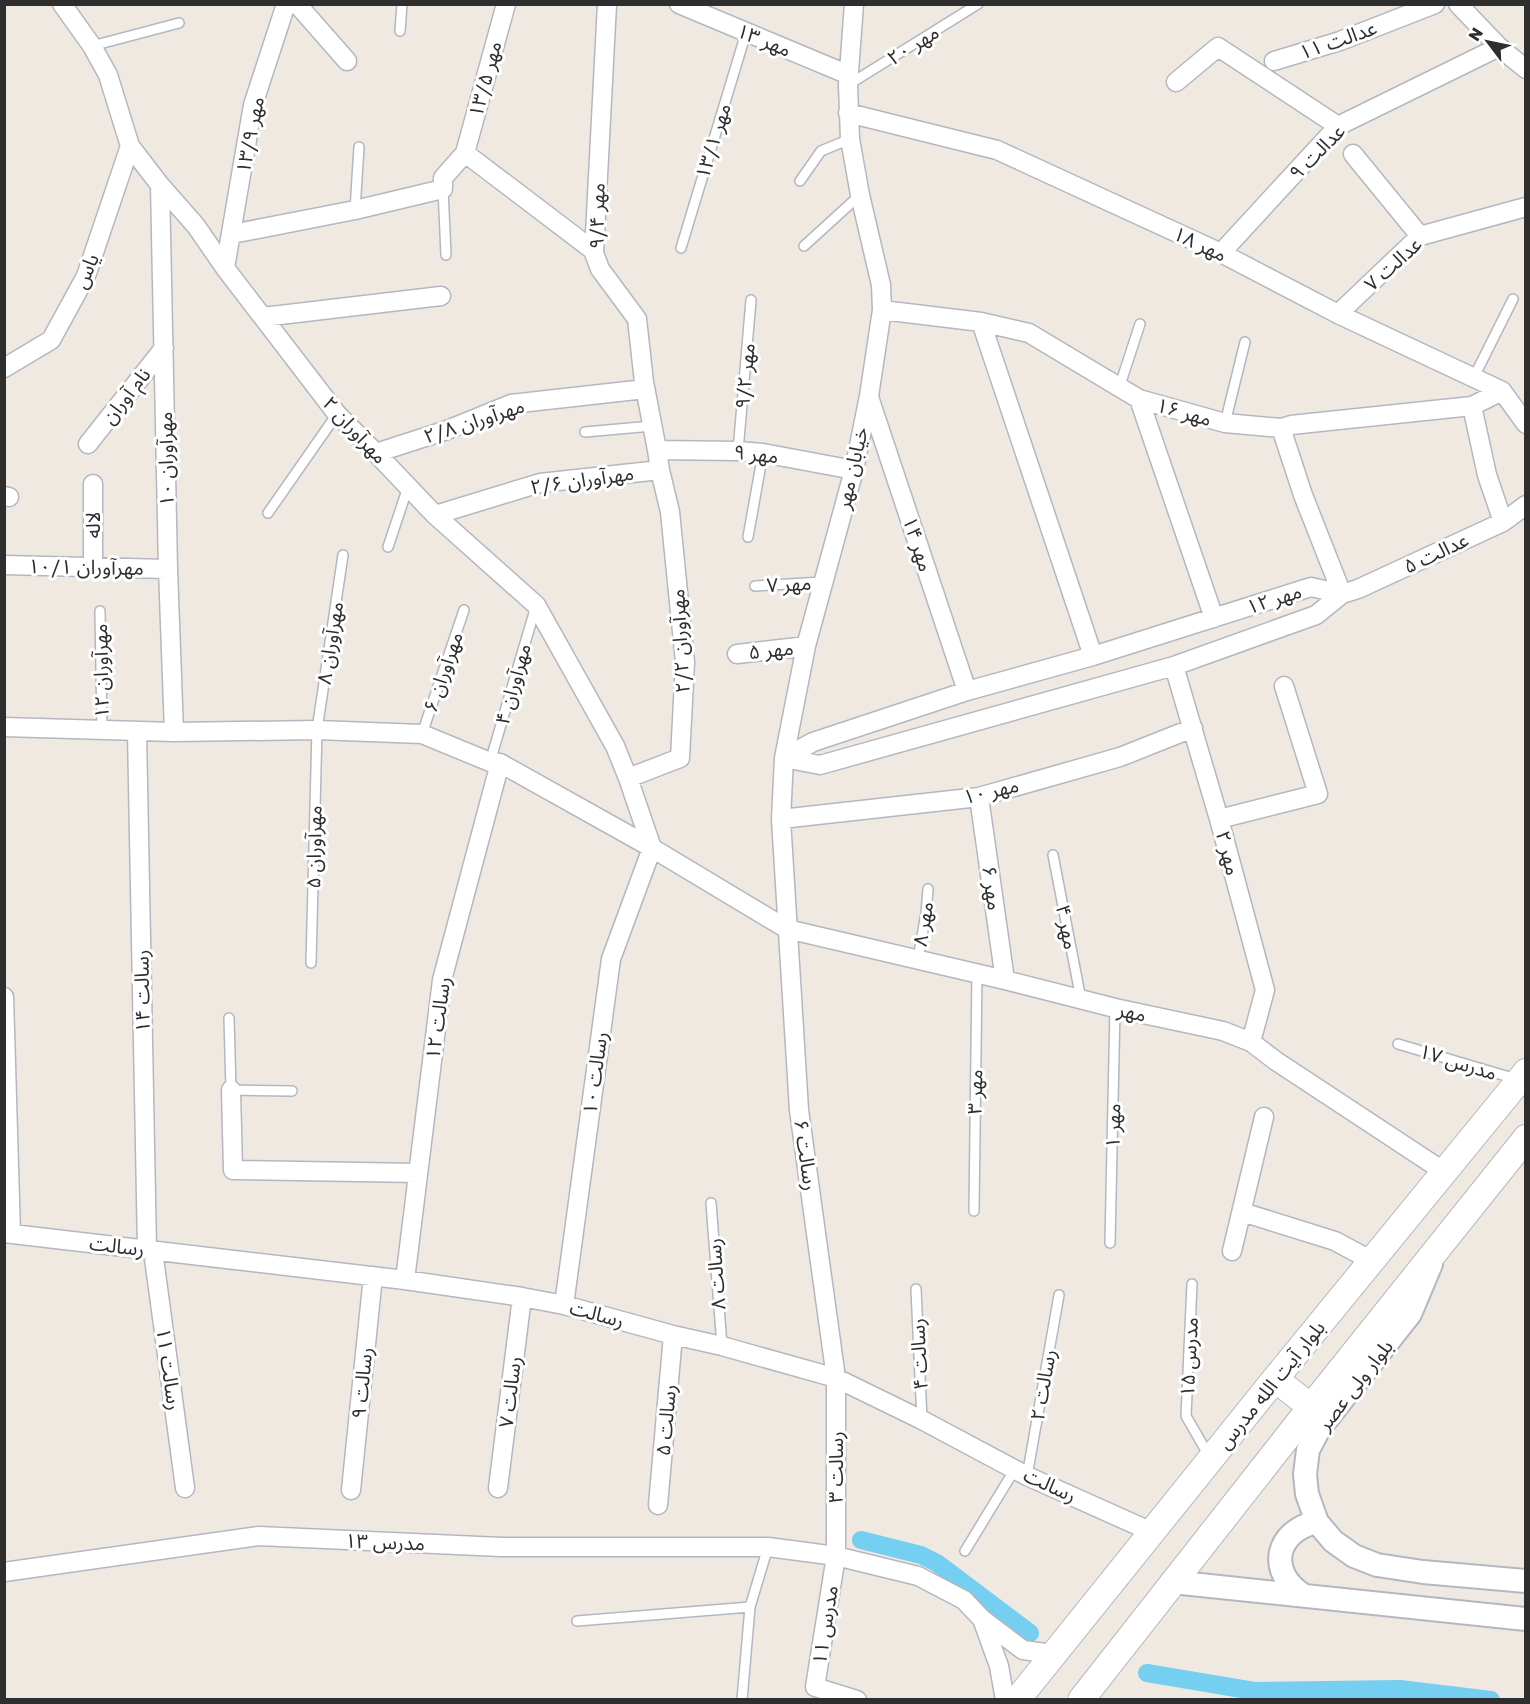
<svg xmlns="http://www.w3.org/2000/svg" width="1530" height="1704" viewBox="0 0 1530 1704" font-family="'Golos Text','Noto Sans Arabic',sans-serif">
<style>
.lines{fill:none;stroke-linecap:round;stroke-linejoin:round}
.canal{stroke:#75cff0;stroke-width:18}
.service-casing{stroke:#b4b7c1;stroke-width:12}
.minor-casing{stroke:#b4b7c1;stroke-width:21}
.tertiary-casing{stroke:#b4b7c1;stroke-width:26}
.secondary-casing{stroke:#b4b7c1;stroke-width:28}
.service{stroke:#fff;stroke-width:9}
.minor{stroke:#fff;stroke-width:18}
.tertiary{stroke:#fff;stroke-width:22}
.secondary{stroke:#fff;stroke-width:26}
.labels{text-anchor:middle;stroke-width:6;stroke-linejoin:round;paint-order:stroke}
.street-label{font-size:20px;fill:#2e2e2e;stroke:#fff}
</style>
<rect width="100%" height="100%" fill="#efe9e1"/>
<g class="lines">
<path class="canal" d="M861 1540 921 1555 937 1563 1030 1633
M1147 1673 1254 1691 1400 1689 1491 1700"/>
<g class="service-casing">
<path id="service" d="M400 31 402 4
M92 46 179 23
M848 85 978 4
M800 181 821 151 850 139
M443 189 446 255
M355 210 359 147
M804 246 860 195
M681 248 746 33
M1474 377 1513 299
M1119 388 1140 324
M1225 423 1245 342
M585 432 652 426
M738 451 751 300
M268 513 337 414
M748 537 763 453
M388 547 408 487
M755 586 823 582
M100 611 102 731
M422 734 464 610
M490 762 536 606
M1053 855 1081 999
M918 959 926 913 928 889
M311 963 317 730 343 555
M229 1018 231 1090 292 1091
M1398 1044 1516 1079
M711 1203 722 1346
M974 1211 977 973
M1110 1243 1115 1008
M1192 1284 1186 1416 1209 1456
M916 1289 922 1420
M1027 1476 1059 1295
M965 1551 1015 1469
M577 1621 750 1607
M742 1700 750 1607 768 1547"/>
</g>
<g class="minor-casing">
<path id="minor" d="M62 4 92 46 108 75 130 146 160 185 196 226 225 268 337 414 376 453 435 515 536 605 615 746 628 778 652 848 611 959 564 1305
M297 4 347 61
M607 4 594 253 600 269 637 319 644 382 657 450 660 470 670 512 685 662 680 758 628 778
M679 4 849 75
M854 4 848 85 850 139 860 195 881 285 882 310 869 396 854 470 806 646 784 758 781 819 799 1110 836 1378V1556L815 1687 857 1700
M1458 4 1499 47 1526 69
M1274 61 1340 41 1435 4
M1176 82 1218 47 1338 126
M848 113 997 150 1221 253 1338 314 1502 391 1526 424
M465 153 594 251
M1353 154 1420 236
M160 185 168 569 174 732
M232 234 355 210 443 189V178L465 153 506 4
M1221 253 1338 126 1499 47
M225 268 253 105 286 4
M882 310 981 322 1029 333 1139 399 1225 423 1281 428 1291 425 1472 406 1502 391
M1338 314 1420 236 1526 207
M263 317 441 296
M981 322 1093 656
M4 368 51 340 86 276 130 146
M869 397 967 691
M1139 399 1214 618
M1472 406 1487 475 1503 522
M1281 428 1303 495 1342 594
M88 444 164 348
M657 450 738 451 763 453 854 470
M376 453 447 430 511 404 645 389
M4 496 9 497
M435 515 540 483 660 470
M4 565 168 569
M93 567V484
M737 654 806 646
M1174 666 1219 819 1265 990 1251 1042
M4 727 174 732 317 730 422 734 490 762 500 763 652 848 787 929 1005 980 1115 1008 1223 1031 1251 1042 1276 1061 1443 1171
M137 732 147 1249
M784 758 820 765 1174 666 1316 615 1342 594 1358 589 1503 522 1526 505
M784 758 813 742 967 691 1093 656 1311 587 1342 594
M979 797 1005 980
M781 819 979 797 1120 757 1193 728
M1219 819 1318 794 1284 686
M4 997 11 1233
M231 1090 233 1170 418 1173
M1242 1212 1335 1241 1372 1261
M4 1233 405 1280 522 1297 564 1305 673 1335 722 1346 836 1378 922 1420 1027 1476 1152 1532
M153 1251 185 1488
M1232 1251 1264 1117
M405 1280 442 980 500 763
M498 1488 522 1297
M351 1490 373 1276
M658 1505 673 1335
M4 1572 259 1536 501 1547H768L836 1556 918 1576 964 1600 982 1619
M1005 1700 999 1666 982 1619 1023 1650 1053 1654"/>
</g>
<g class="tertiary-casing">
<path id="tertiary" d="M1431 1264 1410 1314 1319 1429 1308 1450 1305 1474 1307 1494 1317 1522 1333 1541 1354 1556 1377 1565 1423 1572 1526 1581
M1172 1582 1526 1619
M1303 1595C1267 1572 1275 1531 1317 1522"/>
</g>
<g class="secondary-casing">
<path id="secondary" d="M1275 1379 1311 1407
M1017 1700 1275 1379 1526 1072
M1081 1700 1311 1407 1526 1138"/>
</g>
<use href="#service" class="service"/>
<use href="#minor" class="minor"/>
<use href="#tertiary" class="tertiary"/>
<use href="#secondary" class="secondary"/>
</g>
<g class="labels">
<g class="street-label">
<text transform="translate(764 40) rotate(22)" y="7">مهر ۱۳</text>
<text transform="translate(1338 40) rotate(-19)" y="7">عدالت ۱۱</text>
<text transform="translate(913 45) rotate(-32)" y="7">مهر ۲۰</text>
<text transform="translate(485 79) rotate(-75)" y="7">مهر ۱۳/۵</text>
<text transform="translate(250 135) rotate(-79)" y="7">مهر ۱۳/۹</text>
<text transform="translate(713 141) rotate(-73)" y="7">مهر ۱۳/۱</text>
<text transform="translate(1317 152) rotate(-45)" y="7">عدالت ۹</text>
<text transform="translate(597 216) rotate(-89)" y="7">مهر ۹/۴</text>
<text transform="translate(1200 244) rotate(25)" y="7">مهر ۱۸</text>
<text transform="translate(1393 264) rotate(-42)" y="7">عدالت ۷</text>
<text transform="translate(86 271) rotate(-67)" y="7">یاس</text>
<text transform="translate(745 376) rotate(-85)" y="7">مهر ۹/۲</text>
<text transform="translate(126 396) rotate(-52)" y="7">نام آوران</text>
<text transform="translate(1184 412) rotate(16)" y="7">مهر ۱۶</text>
<text transform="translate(474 421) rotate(-18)" y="7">مهرآوران ۲/۸</text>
<text transform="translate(355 430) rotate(47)" y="7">مهرآوران ۲</text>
<text transform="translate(756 454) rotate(6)" y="7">مهر ۹</text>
<text transform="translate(166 459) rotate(-91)" y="7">مهرآوران ۱۰</text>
<text transform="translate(852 468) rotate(-77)" y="7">خیابان مهر</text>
<text transform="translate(582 480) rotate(-8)" y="7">مهرآوران ۲/۶</text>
<text transform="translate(93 525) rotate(-90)" y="7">لاله</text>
<text transform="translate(918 544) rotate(72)" y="7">مهر ۱۴</text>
<text transform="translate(1436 553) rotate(-25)" y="7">عدالت ۵</text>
<text transform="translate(86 567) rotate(1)" y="7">مهرآوران ۱۰/۱</text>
<text transform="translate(789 584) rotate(-3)" y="7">مهر ۷</text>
<text transform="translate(1274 599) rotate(-18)" y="7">مهر ۱۲</text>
<text transform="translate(680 641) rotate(-93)" y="7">مهرآوران ۲/۲</text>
<text transform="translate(330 643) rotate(-81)" y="7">مهرآوران ۸</text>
<text transform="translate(771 650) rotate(-6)" y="7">مهر ۵</text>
<text transform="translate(101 671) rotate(-91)" y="7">مهرآوران ۱۲</text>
<text transform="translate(443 672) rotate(-71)" y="7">مهرآوران ۶</text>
<text transform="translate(513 684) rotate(-74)" y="7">مهرآوران ۴</text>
<text transform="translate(991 791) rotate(-13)" y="7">مهر ۱۰</text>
<text transform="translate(314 847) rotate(-89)" y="7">مهرآوران ۵</text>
<text transform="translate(1228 853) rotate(75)" y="7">مهر ۲</text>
<text transform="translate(992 888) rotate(82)" y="7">مهر ۶</text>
<text transform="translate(923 924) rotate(-81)" y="7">مهر ۸</text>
<text transform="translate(1067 927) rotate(79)" y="7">مهر ۴</text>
<text transform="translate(142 991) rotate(-91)" y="7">رسالت ۱۴</text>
<text transform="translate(1132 1012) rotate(12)" y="7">مهر</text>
<text transform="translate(438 1018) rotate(-82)" y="7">رسالت ۱۲</text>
<text transform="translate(1458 1062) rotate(17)" y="7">مدرس ۱۷</text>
<text transform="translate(595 1073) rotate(-82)" y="7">رسالت ۱۰</text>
<text transform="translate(975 1092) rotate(-89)" y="7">مهر ۳</text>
<text transform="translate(1113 1126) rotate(-89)" y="7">مهر ۱</text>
<text transform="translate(806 1155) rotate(82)" y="7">رسالت ۶</text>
<text transform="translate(117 1246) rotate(7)" y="7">رسالت</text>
<text transform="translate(716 1274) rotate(-94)" y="7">رسالت ۸</text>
<text transform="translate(597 1314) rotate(15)" y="7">رسالت</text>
<text transform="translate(919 1354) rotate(-93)" y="7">رسالت ۴</text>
<text transform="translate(1189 1357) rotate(-87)" y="7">مدرس ۱۵</text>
<text transform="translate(169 1369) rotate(82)" y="7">رسالت ۱۱</text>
<text transform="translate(362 1383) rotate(-84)" y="7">رسالت ۹</text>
<text transform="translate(1043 1385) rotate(-80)" y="7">رسالت ۲</text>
<text transform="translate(1271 1385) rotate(-51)" y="7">بلوار آیت الله مدرس</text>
<text transform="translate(1355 1385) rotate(-52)" y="7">بلوار ولی عصر</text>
<text transform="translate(510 1392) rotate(-83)" y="7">رسالت ۷</text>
<text transform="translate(666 1420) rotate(-85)" y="7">رسالت ۵</text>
<text transform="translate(836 1467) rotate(-90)" y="7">رسالت ۳</text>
<text transform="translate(1050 1485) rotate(25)" y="7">رسالت</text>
<text transform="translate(385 1542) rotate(2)" y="7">مدرس ۱۳</text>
<text transform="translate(825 1625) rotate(-81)" y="7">مدرس ۱۱</text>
</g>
</g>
<rect width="1530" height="1704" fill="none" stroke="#2e2e2e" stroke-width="12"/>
<g transform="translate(1488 42) rotate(302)" stroke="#ffffff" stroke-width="4.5" paint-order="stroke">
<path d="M0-4.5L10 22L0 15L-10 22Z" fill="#2e2e2e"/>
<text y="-9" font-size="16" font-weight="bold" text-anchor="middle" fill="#2e2e2e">N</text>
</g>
</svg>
